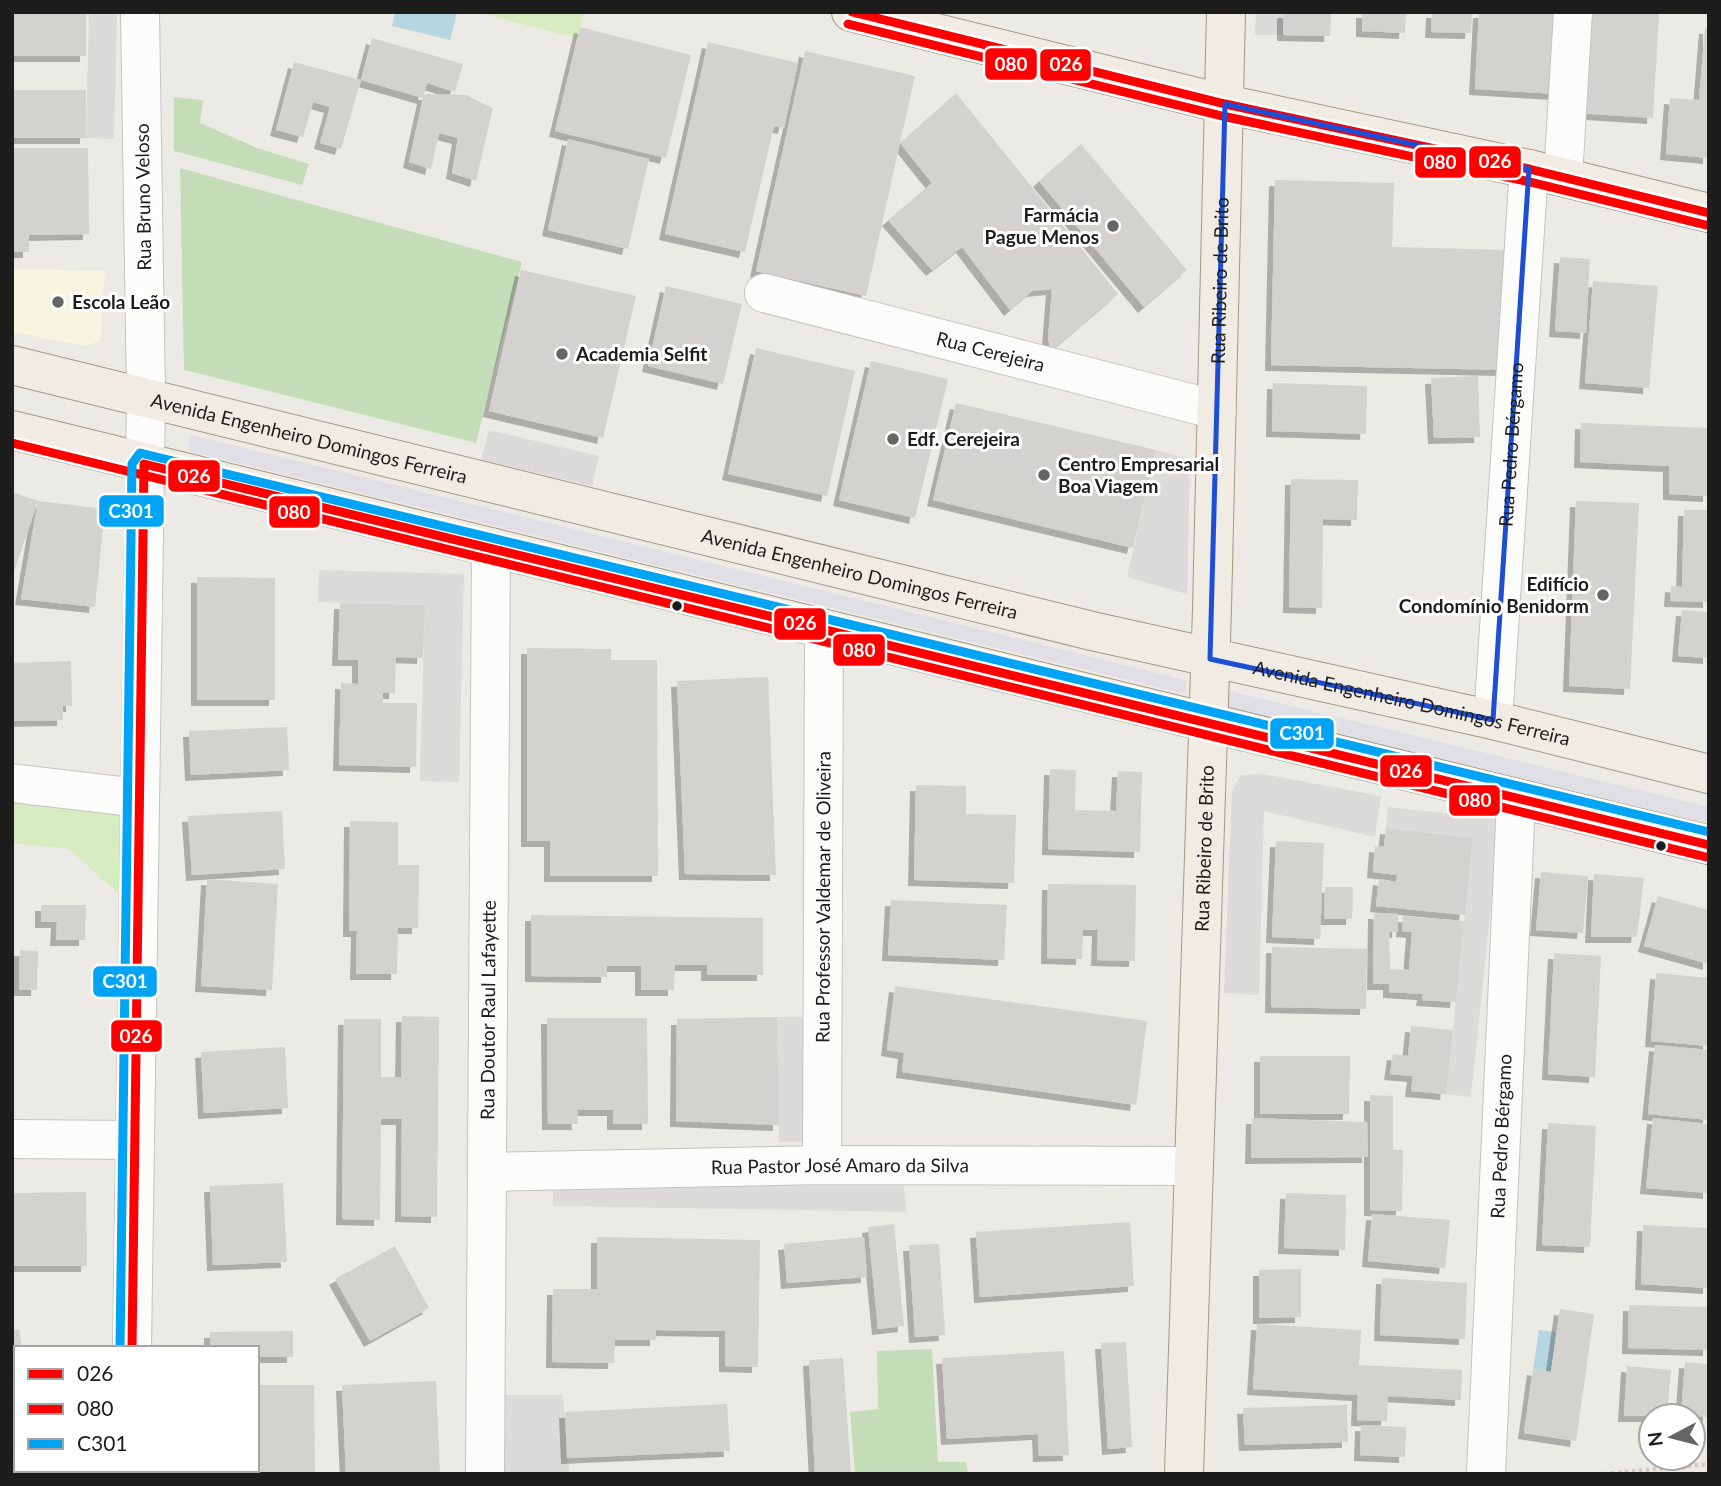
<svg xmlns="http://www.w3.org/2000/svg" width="1721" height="1486" viewBox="0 0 1721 1486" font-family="Lato,sans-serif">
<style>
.education{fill:#f6f6e0}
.grass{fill:#d7ecc1}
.forest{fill:#c4ddb8}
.parking{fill:#dcdbd9}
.plaza{fill:#e0dfe5}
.water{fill:#b5d7e2}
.building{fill:#d4d2ce;filter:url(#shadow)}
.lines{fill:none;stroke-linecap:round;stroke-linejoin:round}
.minor-casing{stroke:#c4c4c1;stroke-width:40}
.major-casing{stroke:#a29982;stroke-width:40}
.path{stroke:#d7c8c4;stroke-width:4.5;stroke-dasharray:3.5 3.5;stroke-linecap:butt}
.minor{stroke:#fcfcfb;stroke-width:38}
.major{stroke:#f0ece3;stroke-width:38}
.bus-1-casing{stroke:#fff;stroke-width:14}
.bus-2-casing{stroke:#fff;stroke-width:14}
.bus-3-casing{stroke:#fff;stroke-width:14}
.bus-1{stroke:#f00;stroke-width:9}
.bus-2{stroke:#f00;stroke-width:9}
.bus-3{stroke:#01a3f4;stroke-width:9}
.marked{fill:none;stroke:#1d4ed8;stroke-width:5;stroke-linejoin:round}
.poi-dot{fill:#656563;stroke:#fff;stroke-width:2.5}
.bus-dot{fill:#1d1d1d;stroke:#fff;stroke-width:2.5}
.labels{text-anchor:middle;stroke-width:6;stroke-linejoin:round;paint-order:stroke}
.street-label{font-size:19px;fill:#1d1d1d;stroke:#fff}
.poi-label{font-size:19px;font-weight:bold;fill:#1d1d1d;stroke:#fff;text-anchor:start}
.line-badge{stroke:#fff;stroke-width:2.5}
.badge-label{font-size:19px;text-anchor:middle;font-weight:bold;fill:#fff}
</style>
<defs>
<filter id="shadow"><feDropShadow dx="-6" dy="6" stdDeviation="0" flood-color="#0004"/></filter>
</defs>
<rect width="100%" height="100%" fill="#eceae5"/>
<path class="education" d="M12 269 105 271 100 341 85 346 12 332Z"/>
<path class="grass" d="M475 12H584L577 38Z
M12 794 131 806 127 901 69 849 12 843Z"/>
<path class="forest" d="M174 97 203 100 200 123 257 148 309 164 302 185 174 151Z
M180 168 522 262 476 443 184 370Z
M932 1349 938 1462H966L968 1474H855L850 1412 878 1409 877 1351Z"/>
<path class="parking" d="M89 12H117L114 139 86 138Z
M1256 12H1283V35H1255Z
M489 430 599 456 592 486 481 460Z
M1156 450 1190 459 1187 594 1127 577Z
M319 570 464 574 459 782 420 781 425 605 318 602Z
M1263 774 1381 796 1375 837 1264 811 1259 995 1224 993 1232 791 1241 775Z
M1388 807 1500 819 1471 1097 1446 1094 1473 838 1386 828Z
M777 1017H806L808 1141 779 1142Z
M903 1181 907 1212 553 1206V1184Z
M497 1395H563L569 1474H497Z"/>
<path class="plaza" d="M191 435 1169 676 1187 681 1185 694 188 451Z
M1221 689 1709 807V824L1218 710Z"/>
<path class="water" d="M395 12H454L457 13 450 40 392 26Z
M1539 1330 1556 1332 1551 1372 1533 1369Z"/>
<path class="building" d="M12 12H86V56H12Z
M1283 12H1331L1330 36 1283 35Z
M1362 12H1406L1405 33 1362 31Z
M1432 12H1472L1471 33 1431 32Z
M1479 12H1562L1558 94 1475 89Z
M1584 12H1659L1653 118 1577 113Z
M580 27 691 55 666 158 555 131Z
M1705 28H1709V158L1666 154 1670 98 1699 100Z
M372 38 463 64 455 92 427 83 424 94 466 95 493 108 476 181 452 173 458 138 439 133 431 169 409 162 423 98 361 80Z
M708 42 798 63 784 128 774 126 745 252 665 234Z
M805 51 915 76 900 143 956 93 1118 294 1051 351 1048 339 1052 289 1032 291 1010 310 962 247 932 270 888 220 932 183 900 143 866 296 756 271Z
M294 62 361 80 341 149 320 143 330 107 313 102 303 137 276 130Z
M12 90H86V138H12Z
M568 139 649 159 628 249 548 230Z
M1081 144 1187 270 1144 307 1039 181Z
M12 148H88L89 234 29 235V252H12Z
M1275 180 1394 183 1392 247 1508 250 1505 370 1271 365Z
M1560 257 1590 259 1586 333 1555 331Z
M521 270 636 296 603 438 489 411Z
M1593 281 1658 286 1649 388 1585 383Z
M666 286 742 304 723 384 648 366Z
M756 348 855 371 827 496 728 474Z
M871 361 948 379 915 518 839 500Z
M1478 376 1480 437 1434 438 1431 378Z
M1273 383 1367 386 1366 434 1272 431Z
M956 403 1156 450 1133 548 933 500Z
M1581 423 1709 428V496L1669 494V466L1580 462Z
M1291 479 1358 480 1357 520 1323 519 1322 608 1289 607Z
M12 492 38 501 13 575H12Z
M38 501 105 509 95 607 21 599Z
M1576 501 1639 503 1630 689 1569 686Z
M1684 510H1709V602L1670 601 1671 586 1682 587Z
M197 577 275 578V700H197Z
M340 603 425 605 423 658 396 657 395 693H383V703H417L416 767 339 765 341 683 358 684V660H338Z
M1682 610 1709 612V658L1678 656Z
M527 648 611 649V660H657L658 876H550V841H527Z
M71 661 72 706H63V720L12 721V663Z
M768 677 776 875 685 874 677 681Z
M287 727 289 770 191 775 189 731Z
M1050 769 1076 770 1075 810 1116 811 1118 771 1142 772 1140 852 1048 849Z
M916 785 966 786V814L1016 815 1014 883 914 880Z
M282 811 285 869 192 875 188 816Z
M350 821 398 822V865H419L418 928H398L397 974H356L357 931H349Z
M1386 828 1473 838 1465 915 1376 906 1379 879 1396 882 1397 875 1373 872 1375 846 1384 847Z
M1276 841 1324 843 1320 939 1272 937Z
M1541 872 1588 876 1583 933 1536 930Z
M1594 874 1644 878 1637 937H1591Z
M207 879 278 884 272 990 201 986Z
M1048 884 1136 885 1135 961 1097 960 1098 930H1083L1082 959 1047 958Z
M1325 887H1353L1352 919H1324Z
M1658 896 1709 910V964L1644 946Z
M891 900 1007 905 1004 960 888 955Z
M41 905H86L85 940H56L57 922H41Z
M1374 913 1398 914V932H1389L1390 969 1409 970 1412 932 1402 931 1403 916 1464 921 1456 1002 1422 1000 1423 994 1389 992V984H1373Z
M531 915 763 918V975H707V965H675L674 990H641V966H607V977L531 976Z
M1272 947 1367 949 1366 1009 1271 1007Z
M20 950 38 951 37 990H19Z
M1554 953 1601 956 1595 1077 1548 1074Z
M1656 973 1709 978V1046L1651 1041Z
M895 986 1147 1021 1136 1105 902 1072 904 1053 887 1050Z
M402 1016 439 1017 437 1217 401 1216 402 1119H381L380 1220 342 1219 344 1019H381V1077H401Z
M777 1017 779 1125 676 1121 677 1019Z
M547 1018H647L648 1124H613V1110H577L578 1124H548Z
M1411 1026 1453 1030 1446 1094 1411 1091 1413 1076 1390 1074 1393 1054 1408 1056Z
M1655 1045 1709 1050V1120L1648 1114Z
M285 1047 288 1108 204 1113 201 1052Z
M1260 1056H1350L1349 1114H1260Z
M1370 1095 1393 1096V1150H1403L1402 1211 1370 1210Z
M1252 1118 1367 1122 1368 1157 1251 1158Z
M1653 1118 1709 1124V1193L1646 1188Z
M1548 1123 1596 1126 1590 1247 1542 1245Z
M283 1183 287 1262 213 1265 210 1186Z
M86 1192 87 1266H13L12 1193Z
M1286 1193 1346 1195 1345 1250 1284 1248Z
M1372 1214 1450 1220 1445 1268 1368 1261Z
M1130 1222 1134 1286 980 1297 976 1232Z
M894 1224 904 1326 878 1329 868 1227Z
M1643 1225 1709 1228V1288L1641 1284Z
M597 1237 760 1240 758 1367 725 1366V1331L656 1330V1340H615L614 1363 552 1362 553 1289H597Z
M864 1237 867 1277 787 1283 784 1244Z
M939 1244 945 1335 915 1337 909 1245Z
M395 1246 429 1308 370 1341 335 1279Z
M1301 1269V1317L1259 1318V1270Z
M1382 1278 1467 1283 1465 1339 1380 1335Z
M1629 1305 1709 1307V1350L1628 1348Z
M1560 1309 1594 1314 1576 1441 1524 1433 1533 1369 1551 1372Z
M1257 1324 1361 1330 1359 1365 1462 1370 1461 1400 1388 1396 1387 1421 1357 1420 1358 1395 1253 1389Z
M19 1329 22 1348H16V1470H93L94 1474H12V1330Z
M293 1331V1357H257V1348H210V1332Z
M1126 1342 1132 1447 1108 1449 1101 1343Z
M1064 1351 1069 1455 1039 1456 1038 1434 947 1439 942 1358Z
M843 1358 851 1474H815L809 1360Z
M1685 1362 1709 1364V1417L1681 1415Z
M1627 1366 1671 1370 1667 1416H1624Z
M436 1381 440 1474H346L342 1385Z
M257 1385H314L315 1474H202V1470H257Z
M727 1404 730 1451 567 1458 565 1412Z
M1347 1405 1348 1442 1245 1445 1243 1408Z
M1361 1425 1406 1427 1405 1457 1360 1455Z"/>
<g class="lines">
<g class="minor-casing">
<g id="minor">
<path d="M1563 177 1573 12"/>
<path id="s1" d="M764 293 1217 410"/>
<path id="s2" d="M1493 720 1529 169"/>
<path d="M12 783 139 798"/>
<path d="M12 1139 135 1140"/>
<path id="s3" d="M822 1165 824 629"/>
<path id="s4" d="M488 1172 822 1165 1192 1166"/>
<path d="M132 1348 146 397 140 12"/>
<path d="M131 1474V1470"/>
<path id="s5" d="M485 1474 491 547"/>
<path id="s6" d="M1486 1474 1516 800"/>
</g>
</g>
<g class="major-casing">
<g id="major">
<path d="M851 12 1225 104 1529 169 1709 213"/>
<path id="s7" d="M12 365 1092 631 1493 720 1709 774"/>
<path d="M12 430 1709 845"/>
<path id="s8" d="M1184 1474 1212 609 1226 12"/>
</g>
</g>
<path class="path" d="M1604 1474 1709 1464"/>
<use href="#minor" class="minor"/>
<use href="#major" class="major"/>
<g class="bus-1-casing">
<path id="bus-1" d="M852 12 1225 104 1529 169 1709 213
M132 1348 144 464 1709 845"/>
</g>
<g class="bus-2-casing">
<path id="bus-2" d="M848 24 1222 116 1526 181 1706 225
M12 443 1706 857"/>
</g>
<g class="bus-3-casing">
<path id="bus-3" d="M120 1348 132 464 140 453 1709 832"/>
</g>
<use href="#bus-1" class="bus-1"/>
<use href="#bus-2" class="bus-2"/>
<use href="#bus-3" class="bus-3"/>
</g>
<path class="marked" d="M1225 104 1529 169 1493 720 1210 659Z"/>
<g class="poi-dot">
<circle cx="1113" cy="226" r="7"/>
<circle cx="58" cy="302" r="7"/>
<circle cx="562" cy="354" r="7"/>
<circle cx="893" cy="439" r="7"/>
<circle cx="1044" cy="475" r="7"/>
<circle cx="1603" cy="595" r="7"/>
</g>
<g class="bus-dot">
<circle cx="677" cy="606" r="6"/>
<circle cx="1661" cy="846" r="6"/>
</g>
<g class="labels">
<g class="street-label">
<text transform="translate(143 197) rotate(-91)" y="7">Rua Bruno Veloso</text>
<text dy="7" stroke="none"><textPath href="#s8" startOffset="1194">Rua Ribeiro de Brito</textPath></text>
<text dy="7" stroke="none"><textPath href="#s1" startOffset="234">Rua Cerejeira</textPath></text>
<text dy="7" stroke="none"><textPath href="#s7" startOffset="306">Avenida Engenheiro Domingos Ferreira</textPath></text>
<text dy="7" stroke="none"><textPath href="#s2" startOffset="276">Rua Pedro Bérgamo</textPath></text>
<text dy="7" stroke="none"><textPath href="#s7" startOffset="873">Avenida Engenheiro Domingos Ferreira</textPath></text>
<text dy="7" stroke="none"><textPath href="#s7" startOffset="1440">Avenida Engenheiro Domingos Ferreira</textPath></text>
<text dy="7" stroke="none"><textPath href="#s8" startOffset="626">Rua Ribeiro de Brito</textPath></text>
<text dy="7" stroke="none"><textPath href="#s3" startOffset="268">Rua Professor Valdemar de Oliveira</textPath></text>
<text dy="7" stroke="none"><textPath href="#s5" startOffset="464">Rua Doutor Raul Lafayette</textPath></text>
<text dy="7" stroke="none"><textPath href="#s6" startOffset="338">Rua Pedro Bérgamo</textPath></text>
<text dy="7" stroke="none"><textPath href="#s4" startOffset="352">Rua Pastor José Amaro da Silva</textPath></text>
</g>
<g class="poi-label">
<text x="1099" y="222" text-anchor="end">Farmácia<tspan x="1099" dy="22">Pague Menos</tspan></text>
<text x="72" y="309">Escola Leão</text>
<text x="576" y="361">Academia Selfit</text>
<text x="907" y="446">Edf. Cerejeira</text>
<text x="1058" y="471">Centro Empresarial<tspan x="1058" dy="22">Boa Viagem</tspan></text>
<text x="1589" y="591" text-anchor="end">Edifício<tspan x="1589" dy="22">Condomínio Benidorm</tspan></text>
</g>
</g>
<g class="line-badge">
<rect x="984" y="47" width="54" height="34" rx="7" fill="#f00"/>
<rect x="1039" y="48" width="53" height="34" rx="7" fill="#f00"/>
<rect x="1468" y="145" width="54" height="34" rx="7" fill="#f00"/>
<rect x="1414" y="146" width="53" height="33" rx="7" fill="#f00"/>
<rect x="167" y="459" width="54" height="34" rx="7" fill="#f00"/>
<rect x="98" y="494" width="67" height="34" rx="7" fill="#01a3f4"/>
<rect x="268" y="495" width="53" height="34" rx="7" fill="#f00"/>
<rect x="773" y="607" width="54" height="34" rx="7" fill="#f00"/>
<rect x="832" y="633" width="54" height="34" rx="7" fill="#f00"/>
<rect x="1269" y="717" width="66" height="33" rx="7" fill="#01a3f4"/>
<rect x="1379" y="754" width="54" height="34" rx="7" fill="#f00"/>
<rect x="1448" y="784" width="53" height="33" rx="7" fill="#f00"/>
<rect x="92" y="965" width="66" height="33" rx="7" fill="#01a3f4"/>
<rect x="110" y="1019" width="53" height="34" rx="7" fill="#f00"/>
</g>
<g class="badge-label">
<text x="1011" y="71">080</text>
<text x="1066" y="71">026</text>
<text x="1495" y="168">026</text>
<text x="1440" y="169">080</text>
<text x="194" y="483">026</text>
<text x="131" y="518">C301</text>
<text x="294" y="519">080</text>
<text x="800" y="630">026</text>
<text x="859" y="657">080</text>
<text x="1302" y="740">C301</text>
<text x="1406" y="778">026</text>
<text x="1475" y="807">080</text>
<text x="125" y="988">C301</text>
<text x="136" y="1043">026</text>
</g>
<rect width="1721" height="1486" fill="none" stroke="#1d1d1d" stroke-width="28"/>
<rect x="14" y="1346" width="245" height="126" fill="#ffffff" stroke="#a5a5a5" stroke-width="2"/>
<rect x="28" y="1369" width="35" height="10" fill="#ff0000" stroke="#a5a5a5" stroke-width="2"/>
<text x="77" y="1381" font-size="21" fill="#1d1d1d">026</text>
<rect x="28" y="1404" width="35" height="10" fill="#ff0000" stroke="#a5a5a5" stroke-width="2"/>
<text x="77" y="1416" font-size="21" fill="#1d1d1d">080</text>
<rect x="28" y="1439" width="35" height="10" fill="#01a3f4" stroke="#a5a5a5" stroke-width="2"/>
<text x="77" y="1451" font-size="21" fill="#1d1d1d">C301</text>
<g transform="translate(1672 1437) rotate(263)"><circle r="33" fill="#ffffff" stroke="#a5a5a5" stroke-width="2"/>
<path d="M0-5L12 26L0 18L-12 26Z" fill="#656563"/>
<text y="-10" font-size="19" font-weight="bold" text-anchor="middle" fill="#1d1d1d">N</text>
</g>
</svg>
